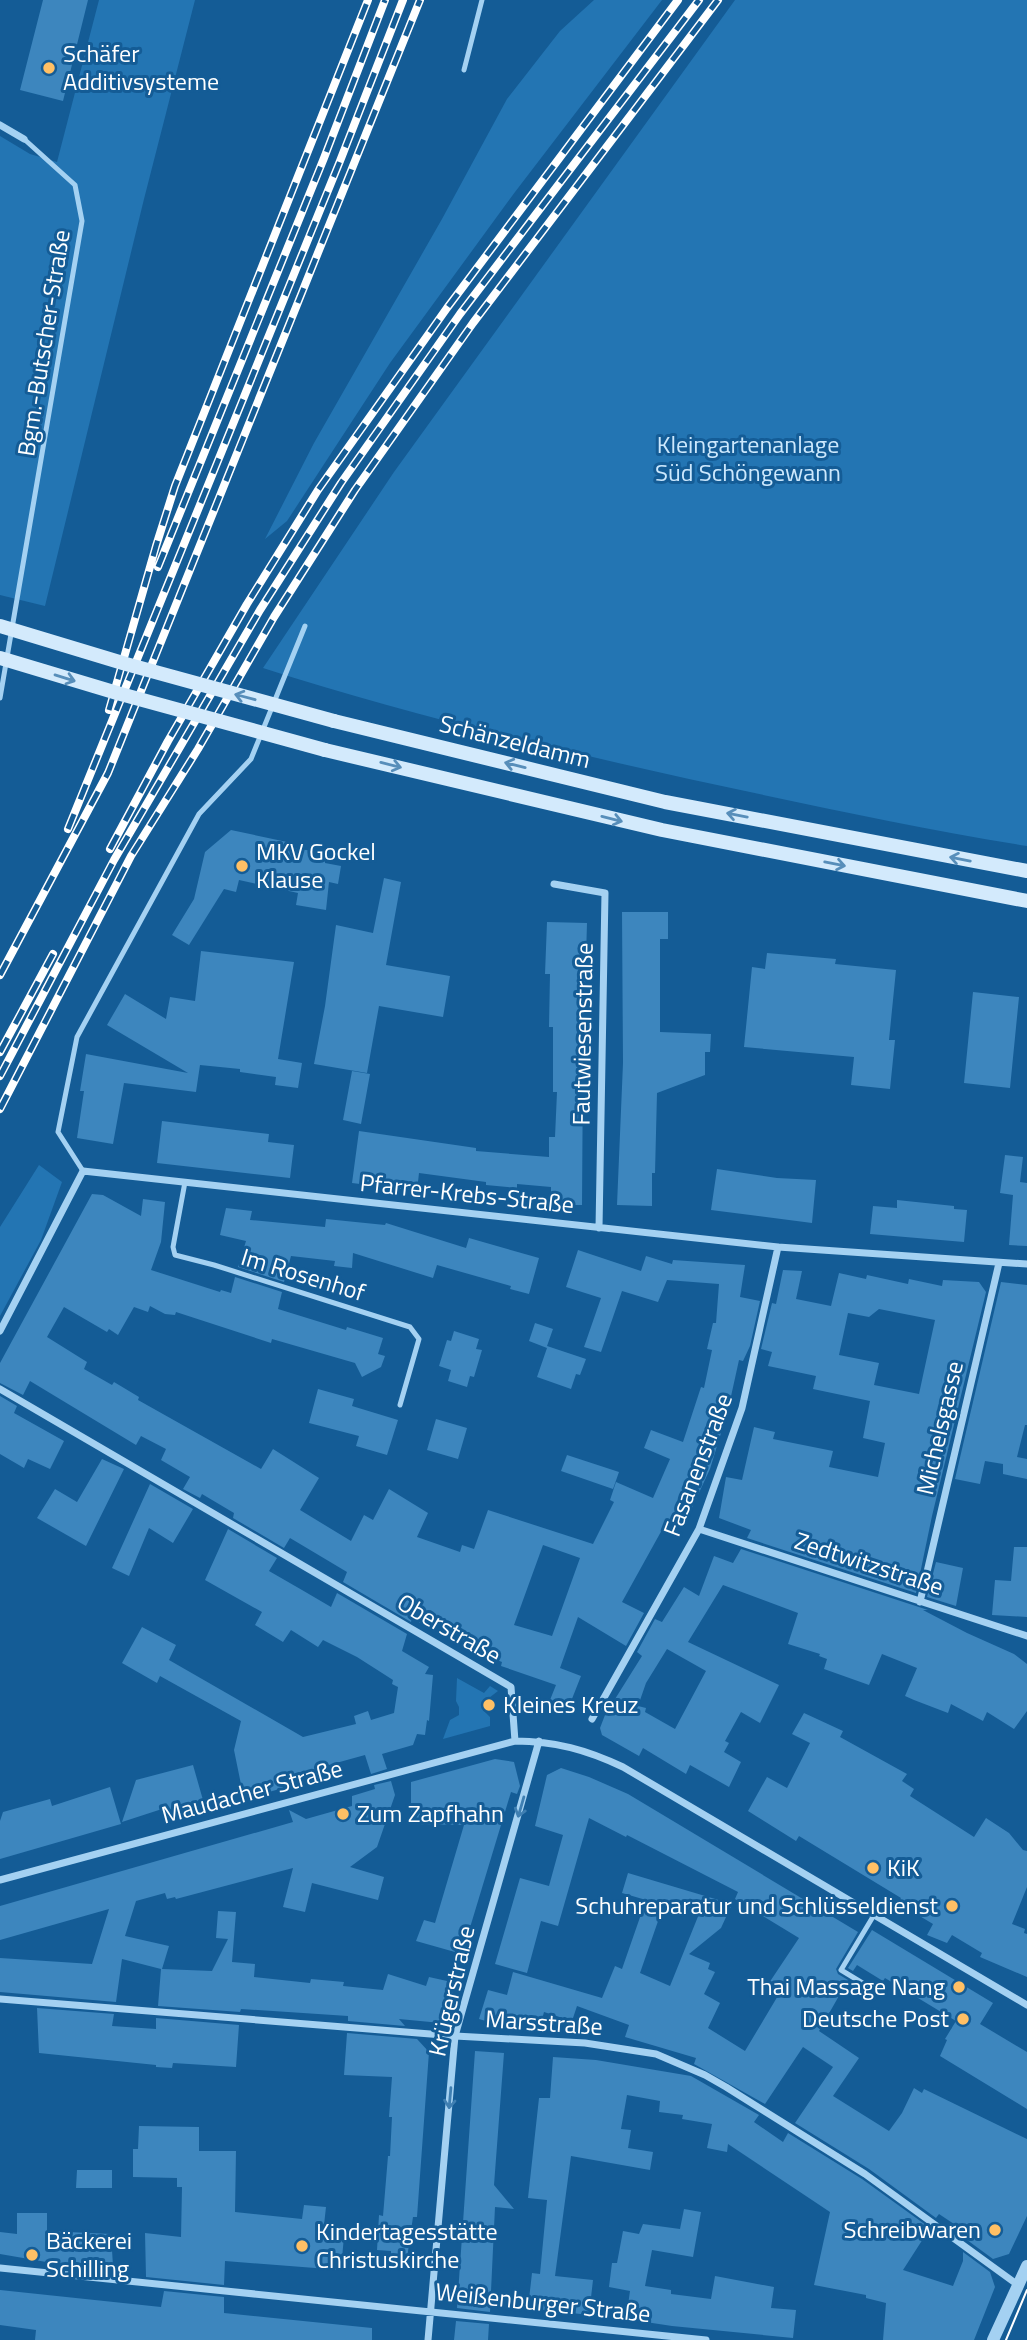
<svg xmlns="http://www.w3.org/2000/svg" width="1027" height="2340" viewBox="0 0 1027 2340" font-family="'Titillium Web',sans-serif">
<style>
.green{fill:#2375b3}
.building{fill:#3d86be;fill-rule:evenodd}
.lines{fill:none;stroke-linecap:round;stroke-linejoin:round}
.service{stroke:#a4d1f2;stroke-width:5}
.minor{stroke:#a4d1f2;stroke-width:7}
.tertiary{stroke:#a4d1f2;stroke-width:12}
.secondary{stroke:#d3eafc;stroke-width:14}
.tram{stroke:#fff;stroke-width:2}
.rail-casing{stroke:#fff;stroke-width:8}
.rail{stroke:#145c96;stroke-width:5;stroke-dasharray:16;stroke-linecap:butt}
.secondary-bridge{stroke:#d3eafc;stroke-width:14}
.oneway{stroke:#578eba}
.oneway2{stroke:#3f7fb2}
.poi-dot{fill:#ffc065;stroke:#145c96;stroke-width:2.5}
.labels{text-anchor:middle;stroke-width:6;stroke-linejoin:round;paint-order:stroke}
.poi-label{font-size:24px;fill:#fff;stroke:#145c96;text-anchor:start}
.street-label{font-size:24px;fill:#fff;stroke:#145c96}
.park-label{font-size:24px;fill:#cce8fd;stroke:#145c96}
</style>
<rect width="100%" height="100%" fill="#145c96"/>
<path class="green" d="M99 0H195L144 199 45 606 0 595V136L30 154 57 162Z
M594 0H662L515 192 390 363 287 521 265 539 314 443 442 219 507 99 560 31Z
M735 0H1027V846C914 828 801 803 689 779 545 747 403 713 263 668L394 472Z
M39 1165 62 1182 41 1240 0 1316V1227Z
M457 1678 484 1693 490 1686 498 1691 485 1701 483 1710 490 1717V1726L443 1739 450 1720 459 1715V1707L456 1701Z"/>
<path class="building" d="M43 0H88L63 101 20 90Z
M231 830 287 842 286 847 326 853 325 863 341 866 338 884 329 882 326 910 296 905 298 893 239 880 236 892 224 889 189 945 172 935 194 899 205 852Z
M384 878 401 882 386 965 450 976 443 1017 379 1006 367 1073 314 1064 325 1006 336 925 373 933Z
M622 912H668V939H660V1032L711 1034 710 1052H705V1075L657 1093 655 1173H652V1206L617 1205 623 1063Z
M547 922 587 923 583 1061 582 1205H551V1187L517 1184V1188L486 1185V1182L419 1173 417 1191 352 1183 359 1131 476 1148V1151L549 1157V1137H555L557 1092H553V1027H549L550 974H545Z
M201 951 294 962 278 1059 302 1063 298 1088 275 1085 276 1077 240 1072V1069L200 1065 196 1092 124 1083 113 1144 77 1138 84 1091H80L86 1054 188 1073 107 1025 125 994 166 1019 170 997 195 1001Z
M767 953 836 959 835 964 896 970 889 1040H895L890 1089 851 1085 854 1057 744 1047 752 967 765 969Z
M973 992 1019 997 1010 1088 964 1083Z
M352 1071 370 1074 361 1124 343 1120Z
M162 1121 269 1134 268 1142 294 1145 290 1178 157 1163Z
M1005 1155 1023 1157 1020 1182 1027 1183V1246L1009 1245 1013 1195 1000 1193Z
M717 1169 777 1178 816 1180 812 1223 711 1210Z
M92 1194 103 1195 141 1216 143 1199 165 1202 161 1242 151 1270 220 1292 221 1290 231 1293 235 1277 282 1292 278 1309 346 1330 347 1327 383 1338 378 1354 385 1356 381 1367 362 1377 355 1363 272 1339 271 1343 176 1312 175 1315 165 1314 150 1306 148 1312 134 1307 118 1335 109 1329 107 1332 64 1307 47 1337 87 1362 84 1369 112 1385 114 1382 139 1397 138 1400 261 1469 273 1449 319 1478 300 1510 351 1541 364 1515 373 1520 389 1489 428 1513 417 1537 460 1552 462 1545 474 1549 488 1510 593 1544 614 1502 610 1500 616 1482 653 1498 670 1459 644 1448 651 1430 683 1442 701 1387 704 1388 712 1350 707 1349 713 1323H716L719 1284 667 1280 658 1302 622 1291 601 1352 584 1347 601 1298 566 1287 578 1250 641 1271 646 1256 672 1264 673 1260 745 1265 740 1297 760 1301 750 1346 743 1361 739 1360 728 1410 710 1469 684 1525 668 1519 622 1602 644 1613 626 1646 578 1617 560 1668 581 1676 568 1709 550 1700 556 1685 501 1666 502 1662 484 1655 486 1650 458 1640 461 1633 430 1621 427 1627 412 1618 411 1622 343 1582 347 1572 290 1538 284 1548 233 1518 234 1513 202 1494 200 1498 183 1489 190 1477 161 1460 166 1449 141 1436 136 1445 30 1381 23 1395 0 1383V1363ZM543 1545 580 1558 552 1636 514 1625Z
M897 1200 954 1206V1209L967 1210 964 1242 870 1234 873 1206 897 1208Z
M226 1208 252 1211 250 1220 325 1227 326 1219 385 1225 386 1223 466 1248 469 1238 539 1258 529 1294 510 1289 511 1286 437 1265 433 1278 353 1253 352 1268 334 1266 335 1261 291 1256 284 1282 238 1267 246 1241 220 1235Z
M783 1270 802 1271 796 1299 831 1306 839 1273 866 1279 867 1275 908 1284 909 1279 942 1286 943 1280 979 1282 986 1292 932 1516 916 1593 747 1538 751 1530 719 1518 726 1477 742 1480 754 1427 775 1432 773 1439 833 1451 829 1467 878 1477 885 1443 863 1438 870 1401 813 1389 816 1376 768 1366 772 1352 761 1349 772 1303 776 1304ZM879 1309 935 1320 919 1394 874 1385 879 1363 839 1355 848 1313 869 1317Z
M1001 1282 1027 1285V1425H1025L1017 1457 1027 1459V1479L1003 1474V1464L985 1461 980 1484 955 1479Z
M535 1323 553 1329 547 1346 586 1359 580 1375 576 1374 571 1389 537 1377 547 1348 529 1341Z
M454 1331 479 1339 476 1349 482 1350 474 1377 470 1376 467 1387 448 1381 451 1370 439 1366 447 1340 451 1341Z
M318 1389 354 1399 352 1406 398 1420 387 1455 356 1446 359 1436 309 1423Z
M0 1396 17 1406 14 1413 64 1441 50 1469 28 1459 24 1468 0 1454Z
M436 1419 467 1428 458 1459 427 1450Z
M567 1455 619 1472 613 1489 561 1471Z
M102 1459 124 1469 86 1546 37 1518 55 1489 77 1502Z
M150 1484 193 1509 173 1543 149 1528 129 1576 112 1568Z
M228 1529 277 1558 269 1571 302 1590 331 1607 337 1593 407 1634 402 1651 429 1667 425 1674 433 1675 429 1721 427 1720 425 1735 417 1734 413 1745 382 1754 387 1769 371 1774 365 1755 318 1768 319 1771 284 1782 283 1788 244 1799 234 1750 241 1721 160 1676 157 1683 122 1663 142 1627 176 1645 169 1660 303 1737 356 1724 354 1716 368 1711 371 1720 394 1713 398 1687 392 1684 393 1680 357 1657 323 1640 318 1647 291 1630 283 1642 255 1625 262 1612 205 1580Z
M1014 1547H1027V1617L992 1615 995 1580 1011 1581Z
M741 1549 928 1610H923L967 1633 1014 1654 1027 1664V1711L1014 1729 987 1712 983 1721 951 1704 948 1713 914 1700 905 1696 917 1668 882 1654 869 1685 824 1669 827 1659 819 1656 820 1654 788 1644 798 1613 723 1585 688 1642 779 1685 760 1723 741 1712 725 1741 729 1743 724 1752 741 1762 729 1787 690 1765 686 1774 643 1748 639 1756 602 1735 600 1728 605 1715 642 1656 637 1652 655 1619 662 1622 684 1587 699 1596 714 1556 733 1563ZM667 1649 706 1671 675 1729 645 1712 646 1708 638 1706 646 1683Z
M936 1562 963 1568 956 1606 927 1597Z
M804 1713 843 1731 840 1737 907 1774 902 1781 914 1789 910 1796 974 1837 986 1818 1009 1833 1023 1850 1027 1851V1887L1012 1924 1025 1929 1024 1933 1027 1934V1977L980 1957 982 1953 952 1935 947 1943 927 1935 933 1924 898 1903 901 1898 799 1836 796 1841 748 1811 767 1777 787 1788 810 1743 792 1734Z
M495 1759 514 1762 520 1786 517 1794 511 1792 462 1954 416 1941 424 1920 435 1923 464 1825 411 1824V1782Z
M193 1765 203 1800 163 1812 162 1809 122 1822 136 1780Z
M561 1768 589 1777 628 1794 858 1932 836 1969 838 1974 848 1980 819 2031 859 2058 833 2096 889 2131 902 2113 914 2088 922 2093 924 2089 1027 2139V2216L1009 2254 993 2259 963 2237V2230L939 2214 936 2218 869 2169 795 2123 833 2067 803 2047 765 2104 694 2064 696 2058 625 2037 629 2025 577 2006 572 2021 544 2012 540 2027 506 2017V2027L479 2019 488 1990 507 1995 513 1972 602 1998 615 1966 622 1969 646 1900 622 1893 628 1873 732 1904 721 1928 689 1954 710 1963 708 1969 715 1972 704 1994 720 2003 708 2028 745 2051 779 1994 767 1986 799 1938 735 1899 738 1892 627 1835 626 1837 589 1818 558 1926 541 1921 527 1973 495 1964 520 1878 549 1886 563 1835 535 1826 547 1775ZM665 1901 699 1914 670 1986 640 1973Z
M391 1781 395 1795 377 1847 350 1867 384 1877 378 1900 312 1883 305 1912 283 1907 293 1868 176 1899 175 1897 167 1899 165 1893 136 1901 125 1936 169 1946 162 1969 212 1971 228 1939 216 1938 218 1911 236 1912 232 1962 255 1964 254 1977 310 1983 311 1979 344 1982 343 1986 383 1990 388 1974 426 1986 429 1977 456 1983 445 2018H443L441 2023 399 2019 405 2026 348 2021V2016L241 2009 240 2012 158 2006 161 1969 122 1959 116 2002 0 1992V1958L92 1964 109 1909 0 1940V1906L293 1822 289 1810 306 1819 352 1806V1796L375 1789 374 1785Z
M110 1787 121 1824 0 1859V1821L3 1812 50 1799 52 1806Z
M872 1930 993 2003 980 2024 1027 2052V2109L940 2056 947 2040 945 2039 956 2021 885 1978 883 1981 857 1965 853 1971 848 1968Z
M37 2008 114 2014 112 2026 156 2029V2018L239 2025 236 2067 173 2063 172 2068 156 2067V2065L39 2053Z
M347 2033 417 2039 429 2052 417 2217H413L407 2258 391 2257V2251L377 2250 379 2215 383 2216 388 2156H390L392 2117H389L392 2077 344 2075Z
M475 2051 504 2053 494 2185 514 2209 495 2207 490 2312 457 2308Z
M553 2057 596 2060 691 2076 759 2115 754 2122 783 2142 788 2133 862 2179 930 2228 903 2270 953 2286 963 2261V2252L990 2272 995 2287 974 2340H883L886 2303 866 2298V2295L814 2285 830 2212 728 2144 727 2152 707 2148 712 2124 682 2119 683 2115 659 2112 660 2101 627 2095 621 2129 631 2130 628 2148 653 2152 650 2170 571 2156 555 2276 593 2280 589 2315 528 2308 532 2273 540 2274 547 2200 528 2198 539 2098H550Z
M139 2126 199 2127V2151H236L235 2212 302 2219 304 2205 326 2207 323 2234 344 2236 341 2270 225 2261 224 2285 146 2277 145 2233 181 2237 182 2187H177V2178L133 2177V2149H138Z
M77 2170H112V2188H76Z
M684 2209 701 2212 693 2257 652 2250 645 2286 671 2290V2294L711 2299 715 2276 774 2287 771 2308 796 2310 793 2338 672 2326 626 2319 630 2291 609 2287 612 2263H617L623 2231 639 2234 643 2224 680 2229Z
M17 2213H47V2231L111 2234 113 2266 52 2263 0 2254V2232L17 2234Z
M0 2290 161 2307 164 2291 224 2297V2313L372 2328V2340H35L36 2330 0 2325Z
M456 2321 489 2324 488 2340H454Z"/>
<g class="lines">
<path class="service" d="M464 70 482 0
M0 698 82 221 75 185 24 139
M83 1171 58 1132 77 1037 199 814 251 759 305 626
M185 1182 173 1247 175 1255 214 1265 410 1327 419 1339 400 1405
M874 1915 841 1970 879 1993"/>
<path class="minor" d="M0 125 24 139
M554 884 605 893 599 1228
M0 1331 83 1171 778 1247 1027 1264
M0 1389 511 1687 515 1741
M699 1529 1027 1636
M920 1602 999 1263
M592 1719 699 1529 742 1408 778 1247
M0 1880 515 1741C555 1741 587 1750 623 1767L1027 2005
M0 1999 455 2036 585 2043 656 2054 705 2075 726 2087 865 2174 1018 2285
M0 2268 706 2340
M428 2340 455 2036 539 1741"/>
<path class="tertiary" d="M993 2340 1027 2266"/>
<path class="secondary" d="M334 721 665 802 1027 871
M325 750 662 830 1027 901"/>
<path class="tram" d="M1006 2340 1027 2290"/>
<g class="rail-casing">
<path id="rail" d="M158 567 324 158 385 0
M109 710 156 546 175 486 368 0
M68 829 340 161 403 0
M110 849 168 741 247 604 318 490 447 308 678 0
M0 975 108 773 420 0
M0 1052 53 954
M0 1076 114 860 260 610 341 483 460 314 699 0
M0 1109 131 856 198 749 274 617 355 490 473 323 718 0"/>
</g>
<use href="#rail" class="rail"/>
<path class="secondary-bridge" d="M0 626 126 664 334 721
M0 658 117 693 325 750"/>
</g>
<defs><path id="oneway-shaft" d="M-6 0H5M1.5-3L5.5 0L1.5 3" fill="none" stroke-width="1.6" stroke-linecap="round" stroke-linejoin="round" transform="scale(1.75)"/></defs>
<g class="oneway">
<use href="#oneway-shaft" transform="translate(65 678) rotate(17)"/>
<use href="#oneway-shaft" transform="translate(245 697) rotate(-165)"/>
<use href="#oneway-shaft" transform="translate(391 765) rotate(14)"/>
<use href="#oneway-shaft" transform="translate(515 765) rotate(-166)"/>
<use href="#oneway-shaft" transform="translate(737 815) rotate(-169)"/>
<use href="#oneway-shaft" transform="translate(612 819) rotate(14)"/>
<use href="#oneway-shaft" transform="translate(960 859) rotate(-169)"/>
<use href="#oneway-shaft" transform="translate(835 864) rotate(11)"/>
</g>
<g class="oneway2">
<use href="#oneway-shaft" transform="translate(521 1807) rotate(106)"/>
<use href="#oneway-shaft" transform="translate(450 2098) rotate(95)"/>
</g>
<g class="poi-dot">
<circle cx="49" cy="68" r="7"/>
<circle cx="242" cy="866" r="7"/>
<circle cx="489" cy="1705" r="7"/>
<circle cx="343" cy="1814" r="7"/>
<circle cx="873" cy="1868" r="7"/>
<circle cx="952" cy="1906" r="7"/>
<circle cx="959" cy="1987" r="7"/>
<circle cx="963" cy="2019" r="7"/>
<circle cx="995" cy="2230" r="7"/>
<circle cx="302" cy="2246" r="7"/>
<circle cx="32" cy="2255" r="7"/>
</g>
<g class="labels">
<g class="poi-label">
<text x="63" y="62">Schäfer<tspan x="63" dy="28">Additivsysteme</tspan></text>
<text x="256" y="860">MKV Gockel<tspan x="256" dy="28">Klause</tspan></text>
<text x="503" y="1713">Kleines Kreuz</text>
<text x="357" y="1822">Zum Zapfhahn</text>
<text x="887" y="1876">KiK</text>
<text x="938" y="1914" text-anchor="end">Schuhreparatur und Schlüsseldienst</text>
<text x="945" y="1995" text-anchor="end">Thai Massage Nang</text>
<text x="949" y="2027" text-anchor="end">Deutsche Post</text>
<text x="981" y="2238" text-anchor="end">Schreibwaren</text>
<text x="316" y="2240">Kindertagesstätte<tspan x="316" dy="28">Christuskirche</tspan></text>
<text x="46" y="2249">Bäckerei<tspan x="46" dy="28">Schilling</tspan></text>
</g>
<g class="street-label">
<text transform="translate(44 343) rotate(-81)" y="8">Bgm.-Butscher-Straße</text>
<text transform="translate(515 742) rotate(14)" y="8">Schänzeldamm</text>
<text transform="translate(583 1034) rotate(-89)" y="8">Fautwiesenstraße</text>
<text transform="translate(467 1194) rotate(6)" y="8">Pfarrer-Krebs-Straße</text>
<text transform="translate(303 1275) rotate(17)" y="8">Im Rosenhof</text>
<text transform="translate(940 1428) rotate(-77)" y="8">Michelsgasse</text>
<text transform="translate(698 1465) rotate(-69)" y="8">Fasanenstraße</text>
<text transform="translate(869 1564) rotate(18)" y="8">Zedtwitzstraße</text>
<text transform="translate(449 1629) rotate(30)" y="8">Oberstraße</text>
<text transform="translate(252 1792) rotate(-15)" y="8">Maudacher Straße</text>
<text transform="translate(452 1991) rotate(-77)" y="8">Krügerstraße</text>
<text transform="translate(544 2023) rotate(4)" y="8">Marsstraße</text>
<text transform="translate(543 2303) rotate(6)" y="8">Weißenburger Straße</text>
</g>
<g class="park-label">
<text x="748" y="453">Kleingartenanlage<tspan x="748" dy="28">Süd Schöngewann</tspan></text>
</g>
</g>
</svg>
